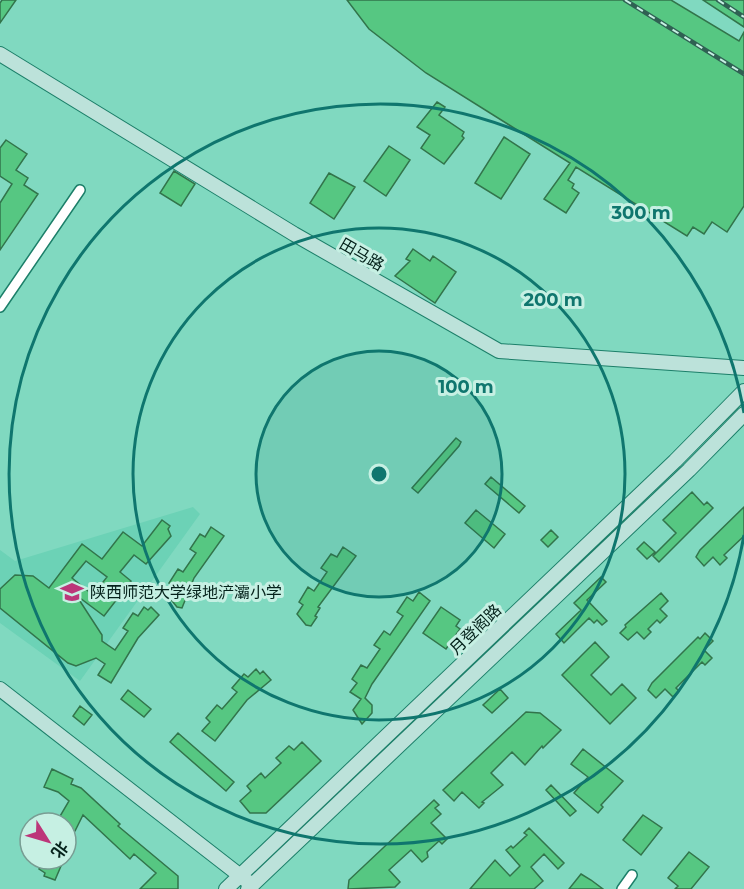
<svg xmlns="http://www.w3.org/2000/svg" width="744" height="889" viewBox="0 0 744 889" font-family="Montserrat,'Noto Sans SC',sans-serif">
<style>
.built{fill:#6cd2b6}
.building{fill:#56c782;stroke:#32744b;stroke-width:1.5;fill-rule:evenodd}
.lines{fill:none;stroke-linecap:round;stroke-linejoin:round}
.street-casing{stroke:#1c7f69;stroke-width:12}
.secondary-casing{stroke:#1c7f69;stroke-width:16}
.street{stroke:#fff;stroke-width:9}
.secondary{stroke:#bce2da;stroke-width:14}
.rail-casing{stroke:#2f6153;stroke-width:4.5}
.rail{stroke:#c6f0e3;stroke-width:2;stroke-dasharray:7;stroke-linecap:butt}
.ring{fill:none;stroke:#0f766e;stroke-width:3}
.labels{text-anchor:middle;stroke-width:6;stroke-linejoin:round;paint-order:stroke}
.street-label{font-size:16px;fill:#04211a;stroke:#c6f0e3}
.poi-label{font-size:16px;fill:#04211a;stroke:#c6f0e3;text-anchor:start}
.centre{fill:#0f766e;stroke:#c6f0e3;stroke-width:3}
.ring-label{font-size:18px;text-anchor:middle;font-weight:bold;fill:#0f766e;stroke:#c6f0e3;stroke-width:6;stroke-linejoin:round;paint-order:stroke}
</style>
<rect width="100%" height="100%" fill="#80d9c0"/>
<path class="built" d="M193 507 200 514 80 681 0 623V550L15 561Z"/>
<path class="building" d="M2 0H16L0 23V3Z
M347 0H671L739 41 744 32V206L727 232 712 222 704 234 693 227 687 236 576 167 568 180 574 184 572 188 579 193 566 213 544 199 570 163 426 73 369 29Z
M703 0H744V27Z
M437 102 445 107 439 115 464 132 462 136 464 138 444 164 421 148 430 135 417 127Z
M504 137 530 154 501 199 475 183Z
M6 140 27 154 16 170 28 178 24 185 38 194 0 250V203L12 184 0 176V148Z
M389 146 410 160 386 196 364 181Z
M174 171 195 184 181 206 160 193Z
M329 173 355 187 334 219 310 203Z
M413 249 430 261 433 256 456 272 435 303 395 276 410 261 406 259Z
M456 438 461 442 459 446 418 493 412 488Z
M491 477 525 506 519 513 485 484Z
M692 492 704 505 707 502 713 508 659 562 653 556 676 533 663 520Z
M744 507V536L724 555 727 558 720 565 713 557 704 566 696 557 700 550Z
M476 510 505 534 494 548 465 523Z
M162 520 170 526 168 529 171 536 146 564 134 555 120 572 131 581 104 616 76 595 102 635V641L115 650 128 631 123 628 133 613 138 616 144 607 148 610 151 607 159 615 138 638 111 683 98 675 105 664 96 658 76 666 68 663 0 608V589L15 575 33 576 49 588 82 544 102 559 123 532 142 546ZM86 561 107 577 93 595 72 578Z
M211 527 224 536 194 578 182 608 177 607 168 596 174 587 169 583 178 569 183 572 196 553 190 549 200 534 205 537Z
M551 530 558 537 548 547 541 540Z
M644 542 655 552 647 559 637 549Z
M343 547 356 556 318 607 320 608 315 616 317 617 311 626 306 625 297 614 303 605 299 602 308 587 314 591 327 572 321 568 331 554 337 557Z
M601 577 606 582 587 600 607 621 602 625 597 620 594 623 589 618 564 643 556 634 581 610 574 603Z
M419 592 430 601 372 684 365 698 372 705V713L362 724 353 710 361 699 350 692 357 683 352 679 361 665 367 668 380 649 374 645 384 631 390 635 403 616 397 612 407 597 413 601Z
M661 593 668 601 660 609 667 616 660 623 657 620 648 629 651 632 644 639 637 632 628 640 620 633 626 627 625 625Z
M441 607 460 620 456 626 460 629 446 649 423 633Z
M705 633 713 641 704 650 712 658 705 665 702 662 676 688 679 691 673 697 665 689 656 698 648 690 652 683 698 637 700 639Z
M595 642 609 657 591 675 611 695 622 684 636 698 610 724 562 675Z
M256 669 260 674 263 671 271 680 247 700 215 741 202 731 210 722 206 718 217 705 222 709 237 692 232 688 244 674 248 677Z
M500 689 508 698 492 713 483 705Z
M128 690 151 709 144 717 121 699Z
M80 706 92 715 84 725 73 716Z
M526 712 540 713 561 730 543 748 542 746 525 765 512 752 491 773 503 785 482 802 484 803 479 808 462 792 454 801 443 790Z
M178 733 234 782 226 791 170 742Z
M302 742 321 761 266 813H250L240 801 251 791 247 786 261 773 265 778 281 763 276 758 289 746 294 750Z
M583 749 623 781 601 805 603 807 598 813 574 793 588 777 571 764Z
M52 769 73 779 71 784 81 788 120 824 118 826 178 876V889H140L156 873 134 854 130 859 83 815 75 831 66 837V823H56L69 801 58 792 44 787Z
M551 785 576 811 570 816 546 790Z
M434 800 439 805 435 808 441 814 431 823 447 839 442 844 439 841 427 852 428 857 422 862 411 850 389 870 400 882 395 887 348 889 349 880Z
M643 815 662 828 641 855 623 840Z
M529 828 564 863 558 869 544 854 531 867 543 881 534 889H470L495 860 510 876 520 866 506 850 511 846 513 848 527 835 524 833Z
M689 852 709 867 691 889H675L678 886 668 878Z
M44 859H64L55 880 44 876 45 873 39 869Z
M581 874 591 880 603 889H569Z"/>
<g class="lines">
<g class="street-casing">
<path id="street" d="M0 307 80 190
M622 889 632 875"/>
</g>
<g class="secondary-casing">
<path id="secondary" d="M0 54 294 234 499 351 744 368
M0 689 247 881
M226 889 675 461 744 391
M248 889 689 470 744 414"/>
</g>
<use href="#street" class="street"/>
<use href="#secondary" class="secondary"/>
<g class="rail-casing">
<path id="rail" d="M625 0 744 74
M718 0 744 17"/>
</g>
<use href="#rail" class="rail"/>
</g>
<circle cx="379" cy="474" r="123" fill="#0f766e" fill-opacity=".12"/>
<g class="ring">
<circle cx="379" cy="474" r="123"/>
<circle cx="379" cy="474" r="246"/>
<path d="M744 535A370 370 0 1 1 744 413"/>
</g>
<defs>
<g id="school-bare" transform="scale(1.8)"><path d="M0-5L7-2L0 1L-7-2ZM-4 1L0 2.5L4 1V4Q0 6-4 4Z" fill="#bc3679" stroke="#c6f0e3" stroke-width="2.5" paint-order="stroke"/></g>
</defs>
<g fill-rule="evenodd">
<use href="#school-bare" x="72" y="592"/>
</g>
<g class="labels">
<g class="street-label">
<text transform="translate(362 254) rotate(30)" y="6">田马路</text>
<text transform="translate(475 629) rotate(-44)" y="6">月登阁路</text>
</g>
<g class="poi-label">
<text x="90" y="598">陕西师范大学绿地浐灞小学</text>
</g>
</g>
<circle cx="379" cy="474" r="9" class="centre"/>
<g class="ring-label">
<text x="641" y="219">300 m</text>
<text x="553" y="306">200 m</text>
<text x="466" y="393">100 m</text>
</g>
<g transform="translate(48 841) rotate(127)"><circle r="28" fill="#c6f0e3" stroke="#789d93" stroke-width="1.5"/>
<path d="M0-4.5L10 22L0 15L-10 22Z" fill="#bc3679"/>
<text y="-9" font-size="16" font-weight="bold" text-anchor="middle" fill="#04211a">北</text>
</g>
</svg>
